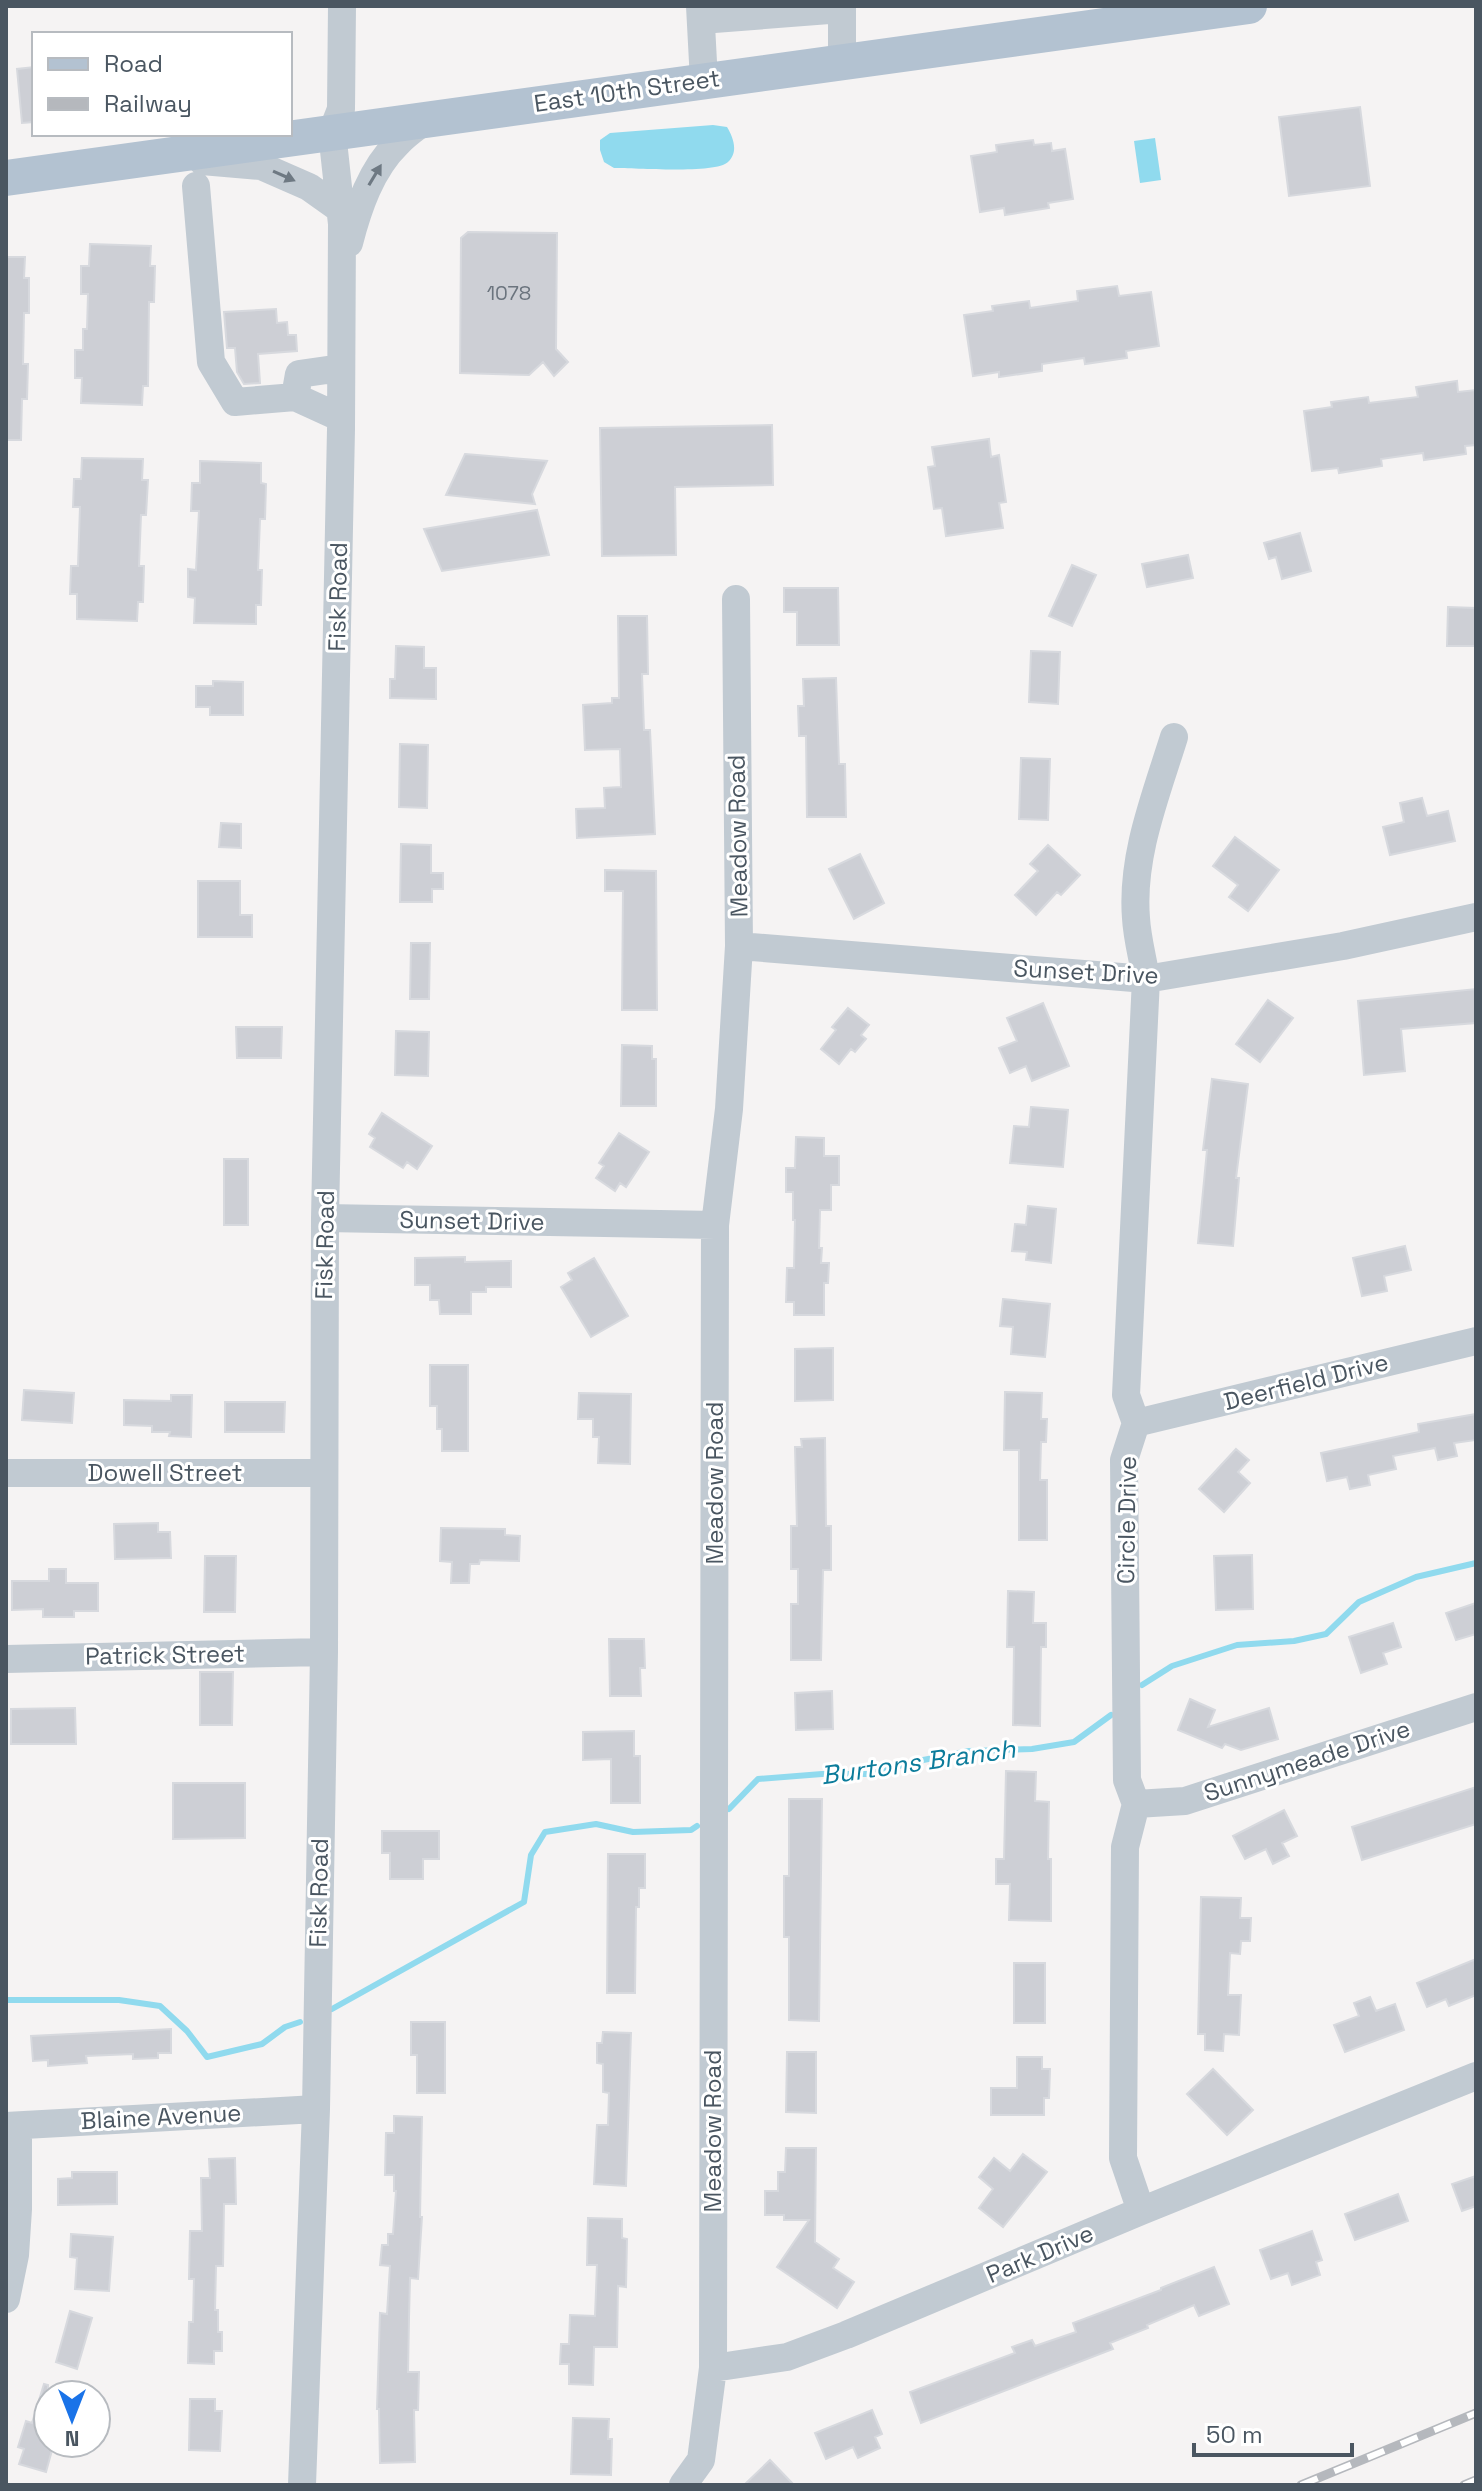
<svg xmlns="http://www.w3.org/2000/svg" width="1482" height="2491" viewBox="0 0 1482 2491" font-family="'Space Grotesk',sans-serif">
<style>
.water{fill:#90daee}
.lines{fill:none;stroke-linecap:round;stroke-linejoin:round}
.stream{stroke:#90daee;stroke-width:6}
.building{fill:#cdcfd5;stroke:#d7d9de;stroke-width:2}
.minor{stroke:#c1cad2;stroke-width:28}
.major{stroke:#b3c2d1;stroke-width:36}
.rail-casing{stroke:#b5b8bd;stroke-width:9}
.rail{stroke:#fff;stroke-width:6;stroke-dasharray:18;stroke-linecap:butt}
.oneway{fill:#6e7983}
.labels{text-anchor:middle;stroke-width:6;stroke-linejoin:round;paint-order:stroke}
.number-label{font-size:20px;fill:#6b747e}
.street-label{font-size:24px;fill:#4a5661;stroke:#fff}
.water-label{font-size:26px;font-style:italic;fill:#0c7c9b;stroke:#fff}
</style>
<rect width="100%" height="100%" fill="#f5f3f3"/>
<path class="water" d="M713 125 727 127C733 137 739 152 728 162 716 174 635 168 614 168L604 162 600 150V140L610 133Z
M1155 138 1161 180 1140 183 1134 141Z"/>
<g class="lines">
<path class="stream" d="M1142 1685 1172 1666 1237 1645 1294 1641 1326 1634 1359 1602 1416 1577 1476 1563
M729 1809 758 1779 822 1774H869L913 1762 969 1751 1032 1749 1074 1742 1111 1715
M6 2000H119L160 2006 187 2031 207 2057 262 2044 285 2027 300 2022
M332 2009 524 1902 531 1855 545 1832 596 1824 633 1832 691 1830 697 1826"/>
</g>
<path class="building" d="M34 67V122L22 123 17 69Z
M1360 107 1370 186 1289 196 1279 117Z
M1033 140 1034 145 1051 143 1052 151 1065 149 1073 199 1048 203 1049 208 1005 215 1004 208 980 212 971 156 997 152 996 145Z
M468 232 557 233 556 349 568 362 554 376 543 362 529 375 460 373 461 238Z
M90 244 151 246 150 266H155L154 302H149L148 386H143L142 405 81 403 82 378H75V350H83V329H87L88 294H81V266H89Z
M6 257H25L24 278H29V313H24L23 364H28L27 399H22L21 440H6Z
M1117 286 1119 296 1151 292 1159 346 1126 351 1127 358 1085 364 1084 358 1042 364V371L999 377V372L973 376 964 315 993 311 992 306 1029 301 1030 308 1078 301 1077 291Z
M276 309 277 323 287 322 288 335H296L297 351 258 354 260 383 244 384 237 372 235 348H227L224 312Z
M1457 381 1458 392 1476 390V445L1465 446 1466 454 1424 460 1423 453 1381 459 1382 466 1339 473 1338 468 1312 471 1304 411 1332 407 1331 402 1368 397 1369 403 1418 397 1416 387Z
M772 425 773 485 675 487 676 555 602 556 600 428Z
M989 439 991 457 999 455 1006 502 999 503 1003 528 946 536 942 508 934 509 928 467 935 466 932 447Z
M465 454 547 461 532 494 535 504 446 495Z
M82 458 143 459 142 480H148L146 515H141L139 566H144L143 602H138L137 621 77 619V594H70L71 566H78L80 507H73L74 479H81Z
M200 461 261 463V483L266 484 265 519H260L258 570H262L261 605H256V624L194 623 195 598 188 597V569L196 570 199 511H191L192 483H200Z
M537 510 549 555 442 571 424 529Z
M1300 533 1311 571 1282 579 1276 557 1269 559 1264 543Z
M1188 555 1193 578 1147 587 1142 564Z
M1072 565 1096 575 1072 626 1049 616Z
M784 588H838L839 645H797V612H784Z
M1448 607 1476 608V646H1447Z
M618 616H647L648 674H642L644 730H650L655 834 577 838 576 809 605 808 604 788 621 787 620 749 585 750 583 705 612 703V698H619Z
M396 646 424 647V668H436V699L390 698V679H395Z
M1031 651 1060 652 1058 704 1029 702Z
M836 678 839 764H845L846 817H807L806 736H799L798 706H804L803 679Z
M213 681 243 682V715H210V707H196V686H213Z
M400 744 428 745 427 808 399 807Z
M1021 758 1050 759 1048 820 1019 819Z
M1422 798 1427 816 1448 811 1455 841 1390 855 1383 827 1404 822 1400 803Z
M221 823 241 824V848L219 847Z
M1235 837 1279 870 1248 911 1229 897 1238 885 1213 866Z
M401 844 431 845V873H443V889H432V902H400Z
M1048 845 1080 875 1061 895 1057 892 1036 915 1015 895 1038 871 1030 864Z
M860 854 884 903 854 919 829 869Z
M605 870 656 871 657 1010H622L623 891H605Z
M198 881H240V915H252V937H198Z
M411 943H430L429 999H410Z
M1476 989V1023L1401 1029 1405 1071 1364 1075 1358 1001Z
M1268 1000 1293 1018 1260 1062 1236 1044Z
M1043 1003 1069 1066 1032 1081 1026 1066 1010 1073 999 1048 1017 1041 1007 1018Z
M848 1008 869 1025 861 1035 866 1039 855 1052 851 1049 839 1064 821 1049 836 1030 832 1027Z
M236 1027H282L281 1058H237Z
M396 1031 429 1032 428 1076 395 1075Z
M622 1045 652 1046V1059H656V1106H621Z
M1212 1079 1248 1084 1236 1178H1239L1233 1246 1198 1243 1207 1150H1203Z
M1031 1107 1068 1110 1063 1167 1010 1163 1014 1126 1029 1127Z
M382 1113 432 1146 417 1169 407 1162 403 1168 370 1147 375 1138 369 1134Z
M619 1133 649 1152 626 1187 620 1183 615 1191 596 1178 604 1166 599 1163Z
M796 1137 824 1138V1156H839V1185H831V1210H820L819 1248H822L821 1263H829L828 1283H824V1315H794V1302H786L787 1268H794L795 1220H793V1192H786V1168H795Z
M224 1159H248V1225H224Z
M1028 1206 1056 1209 1051 1263 1026 1260 1027 1252 1012 1251 1015 1224 1026 1225Z
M1405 1246 1411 1270 1384 1276 1387 1291 1362 1296 1353 1258Z
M465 1257V1262L511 1261V1287H486V1292H471V1314H440L439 1300H430V1285H415V1258Z
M594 1258 628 1316 591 1337 561 1287 572 1280 568 1273Z
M1003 1299 1050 1304 1045 1357 1011 1354 1013 1327 1000 1326Z
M833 1348V1400L795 1401V1349Z
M430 1365H468V1451H442V1429H437V1406H430Z
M24 1390 74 1393 72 1423 22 1420Z
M1005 1392 1042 1393 1041 1419H1047L1046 1442H1041L1040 1480H1047V1540H1019V1450H1004Z
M579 1393 631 1394 630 1464 598 1463 599 1437H593V1419H578Z
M171 1395H192L191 1437 169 1436 170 1432H152V1426L124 1425V1400L171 1401Z
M225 1402H285L284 1432H225Z
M1476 1414V1440L1454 1443 1457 1456 1438 1460 1435 1448 1393 1456 1396 1469 1368 1475 1370 1485 1350 1489 1347 1477 1327 1481 1321 1453 1419 1432 1418 1424Z
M825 1438 826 1526H831V1570H823L821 1660H791V1604H798V1569H791V1526H797L795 1447H802L801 1439Z
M1236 1449 1249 1460 1238 1472 1250 1483 1224 1512 1199 1489Z
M158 1523V1532H170L171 1558 115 1559 114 1524Z
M441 1528 505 1529V1535L520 1536 519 1561 480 1560 479 1564H470L469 1583H451L452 1562 440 1561Z
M1252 1555 1253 1609 1216 1610 1214 1556Z
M205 1556H236L235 1612H204Z
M49 1569H66V1583H98V1611H74V1617H43V1609L12 1610V1581H49Z
M1008 1591 1034 1592 1033 1623H1046V1647H1041L1040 1726 1013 1725 1014 1647H1007Z
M1476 1603V1634L1456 1640 1446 1613Z
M1393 1623 1401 1647 1383 1653 1387 1664 1361 1673 1349 1637Z
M609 1639H644L645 1668H640L641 1696H610Z
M200 1672H233L232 1725H200Z
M832 1691 833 1729 796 1730 795 1693Z
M1190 1699 1215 1710 1208 1727 1269 1708 1278 1739 1241 1750 1225 1744 1222 1748 1178 1730Z
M75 1708 76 1744H11V1709Z
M634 1731V1756H640V1803H611V1759L583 1760V1732Z
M1006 1771 1036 1772 1035 1801 1049 1802 1048 1859H1051V1921L1009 1920 1010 1884H996V1859H1004Z
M173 1783H245V1838L173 1839Z
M1476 1787V1824L1362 1860 1352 1827Z
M789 1799H822L819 2021 789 2020V1937H784V1876H789Z
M1284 1810 1297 1836 1282 1843 1289 1856 1273 1864 1266 1849 1245 1859 1233 1836Z
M382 1831H439V1859H423V1879H390V1853H382Z
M608 1854H645V1888H639V1907H636L635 1993H607Z
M1201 1897 1241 1898 1240 1918H1251L1250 1941H1241L1240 1954 1230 1953 1228 1995H1241L1239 2035 1224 2034 1223 2051 1205 2050V2034H1198Z
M1476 1959V1995L1449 2006 1446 1999 1427 2007 1417 1983Z
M1014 1963H1045V2023H1014Z
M1370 1997 1376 2011 1395 2004 1404 2030 1345 2052 1334 2025 1359 2016 1354 2003Z
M411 2022H445V2093H417V2055H411Z
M171 2029V2053H158V2058L133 2059V2054L86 2056 87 2063 48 2066V2060L33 2061 31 2036Z
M603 2032 631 2033 626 2186 594 2184 597 2125H608L609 2093 603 2092V2064L597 2063V2043H602Z
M787 2052H816V2113L786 2112Z
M1017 2057H1042V2069H1050L1049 2098H1044V2115H991V2088H1017Z
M1213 2069 1253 2110 1227 2135 1187 2094Z
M394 2116 422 2117 420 2217H422L418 2279 410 2278 409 2318 408 2372H419L418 2410H414L415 2462 380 2463 379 2409H377L380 2313 387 2314 390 2266 380 2265 382 2245H388V2234H393L396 2191H394V2175H385L386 2133H394Z
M786 2148H816L815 2242 839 2259 833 2268 854 2282 837 2308 777 2267 809 2220H784V2215H765V2191H778V2172H785Z
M1023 2154 1047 2172 1003 2227 979 2208 993 2189 979 2177 994 2158 1010 2171Z
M235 2158 236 2204H224L223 2266H216L215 2310H218V2332H222V2351H214V2364L188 2363 189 2322H193L194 2279H189L190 2231H202L201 2178H210L209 2159Z
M72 2172H117V2204L58 2205V2179L72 2178Z
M1476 2176V2206L1462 2211 1452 2184Z
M1398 2194 1408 2221 1355 2240 1345 2214Z
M588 2218 622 2219V2238L627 2239 626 2287 618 2286 617 2347H594L593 2385 569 2384V2364H560L561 2344H569L570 2315 595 2316 597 2265H587Z
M1312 2231 1322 2260 1316 2262 1320 2275 1292 2285 1288 2273 1271 2279 1260 2250Z
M71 2234 113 2237 109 2291 75 2289 77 2258 70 2257Z
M1214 2267 1229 2304 1199 2316 1194 2305 1147 2325 1148 2328 1110 2343 1113 2349 921 2423 910 2392 1015 2353 1012 2347 1032 2340 1035 2346 1076 2332 1073 2323 1161 2290V2288Z
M70 2311 92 2318 77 2369 56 2362Z
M44 2384 48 2385V2443H54L46 2472 19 2464 24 2449 18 2447 26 2421 32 2423Z
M190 2399H215V2411H222L220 2451 189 2450Z
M872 2410 882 2434 875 2437 880 2448 858 2458 853 2447 826 2459 815 2433Z
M573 2418 609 2419 608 2439H612L611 2475 571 2474Z
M770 2460 794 2485H744Z"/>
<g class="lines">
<path class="minor" d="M700 6 704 81
M701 20 842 9
M842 62V6
M202 161 261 166 309 187 340 209
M196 186 211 362 235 402 295 397 341 418
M349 243C358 208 371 169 398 143 406 134 417 127 427 119
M295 397 299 374 341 368
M739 946 1146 979 1343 946 1476 917
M325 1218 715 1225
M1136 1423 1476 1341
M6 1473H323
M6 1659 324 1652
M1136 1804 1185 1801 1476 1707
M6 2126 316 2109
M1141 2211 1123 2158 1125 1847 1136 1804 1127 1780 1124 1460 1136 1423 1126 1395 1146 979C1143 959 1137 938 1136 918 1131 856 1156 795 1174 737
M6 2299 15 2255 18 2209V2126
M713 2368 787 2357 846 2335 1141 2211 1476 2076
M302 2485 316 2109 324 1652 325 1218 341 429 342 224 332 132 341 109 342 6
M683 2485 701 2460 713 2368 715 1225 729 1109 739 946 736 599"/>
<path class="major" d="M6 178 1249 6"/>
<g class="rail-casing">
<path id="rail" d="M1301 2485 1476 2413
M1464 2485 1476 2480"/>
</g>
<use href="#rail" class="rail"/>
</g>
<defs><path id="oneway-solid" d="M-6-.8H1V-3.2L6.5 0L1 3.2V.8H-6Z" transform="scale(2)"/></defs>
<g class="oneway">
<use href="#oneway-solid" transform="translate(375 175) rotate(-59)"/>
<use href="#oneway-solid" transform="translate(284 176) rotate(24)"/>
</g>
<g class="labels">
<g class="number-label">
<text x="509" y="300">1078</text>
</g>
<g class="street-label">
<text transform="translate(627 91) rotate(-8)" y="8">East 10th Street</text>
<text transform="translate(338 597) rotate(-89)" y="8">Fisk Road</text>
<text transform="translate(738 836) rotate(-91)" y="8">Meadow Road</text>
<text transform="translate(1086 972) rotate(3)" y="8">Sunset Drive</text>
<text transform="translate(472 1221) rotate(1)" y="8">Sunset Drive</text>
<text transform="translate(325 1245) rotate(-89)" y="8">Fisk Road</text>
<text transform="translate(1306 1382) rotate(-14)" y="8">Deerfield Drive</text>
<text x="165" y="1481">Dowell Street</text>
<text transform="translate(715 1483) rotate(-90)" y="8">Meadow Road</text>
<text transform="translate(1127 1520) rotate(-89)" y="8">Circle Drive</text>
<text transform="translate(165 1655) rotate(-1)" y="8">Patrick Street</text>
<text transform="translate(1307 1761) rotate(-18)" y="8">Sunnymeade Drive</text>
<text transform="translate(319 1893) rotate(-89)" y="8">Fisk Road</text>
<text transform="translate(161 2117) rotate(-3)" y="8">Blaine Avenue</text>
<text transform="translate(713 2131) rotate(-90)" y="8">Meadow Road</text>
<text transform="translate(1040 2254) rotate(-23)" y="8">Park Drive</text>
</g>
<g class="water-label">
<text transform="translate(918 1762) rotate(-8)" y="9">Burtons Branch</text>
</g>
</g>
<rect width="1482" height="2491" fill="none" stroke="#4a5661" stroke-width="16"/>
<rect x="32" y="32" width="260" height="104" fill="#ffffff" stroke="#b7bbc0" stroke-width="2"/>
<rect x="48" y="58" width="40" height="12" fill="#b3c2d1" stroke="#b7bbc0" stroke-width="2"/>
<text x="104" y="72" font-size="24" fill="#4a5661">Road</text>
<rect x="48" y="98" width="40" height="12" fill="#b5b8bd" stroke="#b7bbc0" stroke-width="2"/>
<text x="104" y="112" font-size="24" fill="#4a5661">Railway</text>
<g transform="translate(72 2419) rotate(180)"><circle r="38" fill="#ffffff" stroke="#b7bbc0" stroke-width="2"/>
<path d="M0-6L14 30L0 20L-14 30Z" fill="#1a73e8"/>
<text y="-12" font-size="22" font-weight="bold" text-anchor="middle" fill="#4a5661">N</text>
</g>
<path d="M1194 2443v12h158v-12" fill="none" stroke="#4a5661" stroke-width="4"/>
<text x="1206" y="2443" font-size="24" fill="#4a5661" stroke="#ffffff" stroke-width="6" paint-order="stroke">50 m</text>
</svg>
